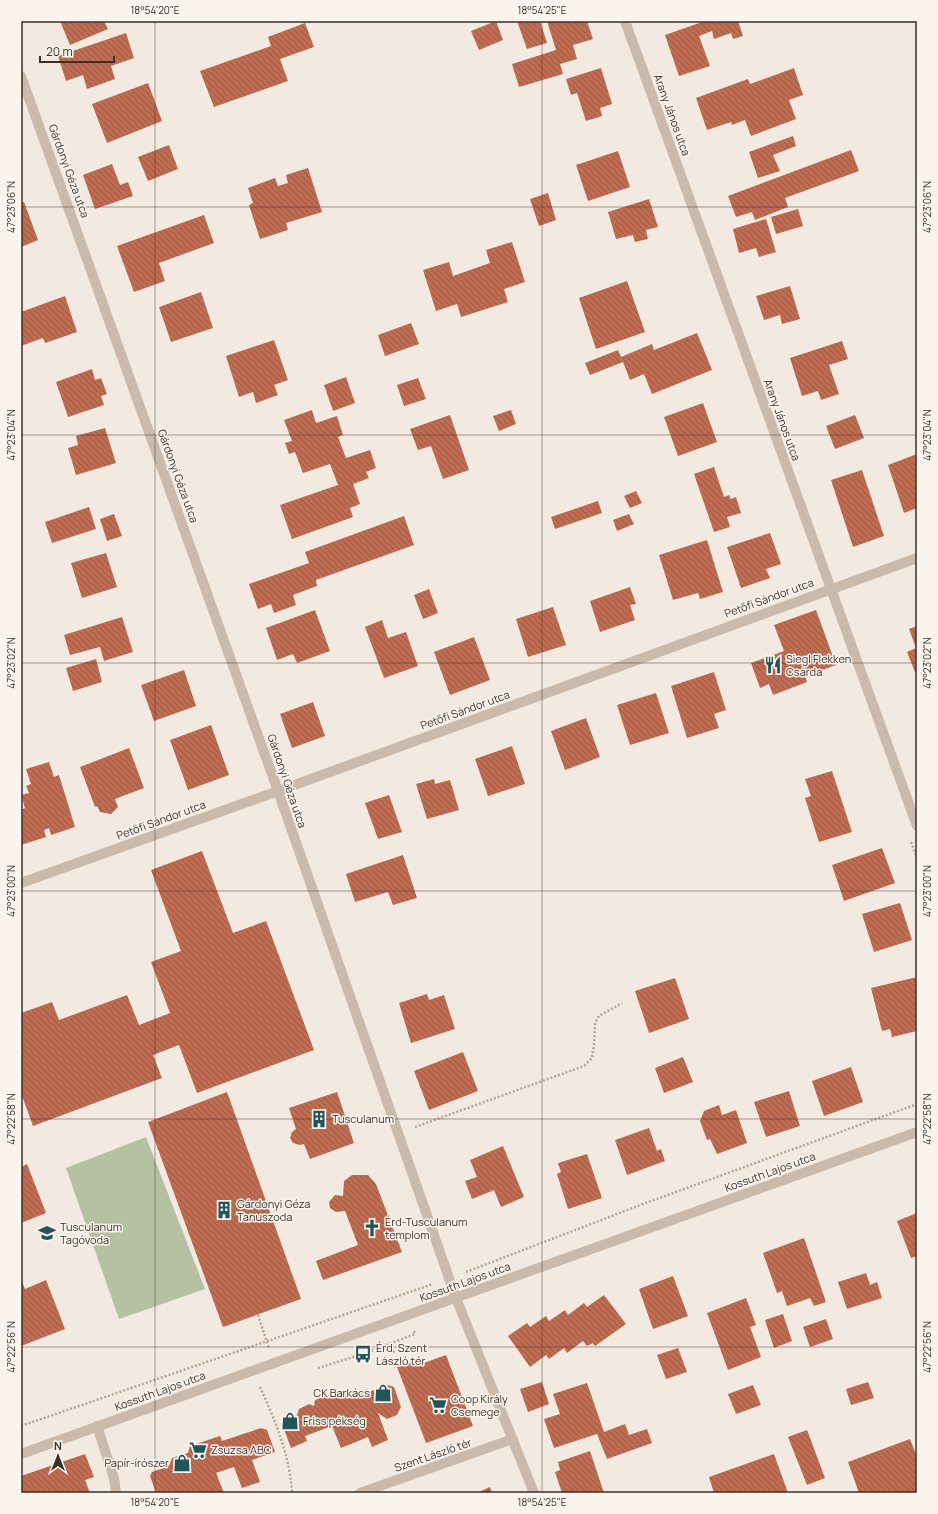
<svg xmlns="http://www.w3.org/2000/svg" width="938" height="1514" viewBox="0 0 938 1514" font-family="Manrope,sans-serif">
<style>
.green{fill:#b6c1a1}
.building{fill:url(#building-back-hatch)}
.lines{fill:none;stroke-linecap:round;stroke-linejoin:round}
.path{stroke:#b6a497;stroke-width:2.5;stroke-dasharray:2 2;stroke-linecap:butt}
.service{stroke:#cabaac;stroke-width:10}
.minor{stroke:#cabaac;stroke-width:10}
.tertiary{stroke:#cabaac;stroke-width:10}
.ticks{fill:none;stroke:#392f2b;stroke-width:1;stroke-opacity:0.45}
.labels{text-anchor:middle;stroke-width:3;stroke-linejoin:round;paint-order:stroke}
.street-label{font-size:11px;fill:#392f2b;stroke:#faf4ed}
.poi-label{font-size:11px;fill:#392f2b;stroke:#faf4ed;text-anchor:start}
.neatline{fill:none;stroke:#392f2b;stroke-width:1.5}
.ticks-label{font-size:10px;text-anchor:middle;fill:#392f2b}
</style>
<defs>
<pattern id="building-back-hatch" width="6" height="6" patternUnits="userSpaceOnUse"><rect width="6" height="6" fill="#c16c50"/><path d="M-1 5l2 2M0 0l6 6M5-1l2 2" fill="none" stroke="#9e5943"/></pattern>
</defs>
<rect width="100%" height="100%" fill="#f2eae1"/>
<path class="green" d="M146 1137 205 1289 119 1319 66 1168Z"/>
<path class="building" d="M60 21H104L108 29 70 45Z
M496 21 503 40 479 50 471 31Z
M517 21H540L547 43 527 49Z
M547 21H587L593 39 573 45 577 59 560 64 563 74 519 87 512 64 556 50Z
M705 21H738L743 36 733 39 731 33 714 39 712 31 699 36 710 66 679 76 665 35Z
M305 23 314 47 280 59 288 81 214 107 200 71 271 46 268 37Z
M126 33 134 58 111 66 115 79 87 89 83 75 66 81 58 56Z
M601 68 612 104 600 108 602 116 586 121 577 93 571 95 566 79Z
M794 68 803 95 789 100 796 119 751 136 745 120 732 125 731 122 707 130 696 98 748 79 750 84Z
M148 83 162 121 107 143 92 104Z
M793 136 796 146 773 155 780 171 758 178 749 152Z
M169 145 178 169 148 181 138 157Z
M851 150 859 171 785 198 788 207 755 220 752 212 736 217 728 196Z
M618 151 630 187 588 201 576 165Z
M112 164 120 185 128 182 133 196 95 209 83 175Z
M308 168 322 212 286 223 288 230 260 239 249 205 253 203 248 188 275 178 278 186 288 183 286 175Z
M548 193 556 220 539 226 530 199Z
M649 199 658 227 646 230 648 239 635 242 633 235 616 239 608 212Z
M24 202 38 240 21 247V203Z
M798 209 803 226 776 234 771 217Z
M204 215 214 243 159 263 165 281 134 292 117 246Z
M766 219 776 252 759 257 756 248 739 253 733 229Z
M512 242 525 282 504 289 508 302 461 317 457 304 436 311 423 270 449 262 453 276 490 263 486 250Z
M627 281 645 332 596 349 579 298Z
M790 286 800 319 782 324 780 315 764 320 756 296Z
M201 292 213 328 171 342 159 307Z
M65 296 77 332 45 343 43 338 21 346V312Z
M411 323 419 344 385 356 378 335Z
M697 333 712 370 652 394 644 374 630 380 623 362 590 375 585 363 618 350 621 357 652 344 654 350Z
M274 340 288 380 274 385 278 395 256 403 253 392 239 397 226 356Z
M842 341 848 359 829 365 839 394 821 400 818 391 802 396 790 358Z
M92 369 95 380 101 378 107 394 101 396 104 405 68 417 56 382Z
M346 377 355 403 333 411 324 385Z
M418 378 426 399 404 406 397 385Z
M703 403 717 442 678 456 664 417Z
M312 410 316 423 337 416 343 435 338 437 346 458 370 450 376 468 366 472 369 478 353 484 360 504 350 508 353 517 292 539 280 505 338 485 330 464 303 473 295 452 289 454 285 443 292 441 284 420Z
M511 410 516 424 499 431 493 416Z
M450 415 469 470 443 479 431 446 418 450 410 429Z
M855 415 864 438 835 449 826 426Z
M105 428 116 463 76 475 68 448 78 445 76 436Z
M917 454V508L904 513 888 465Z
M714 467 724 497 729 495 731 499 736 497 741 513 727 517 730 527 714 532 694 474Z
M862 470 884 536 853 547 831 480Z
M636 491 642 503 630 508 624 496Z
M598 501 602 513 555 529 551 517Z
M89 507 96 529 52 543 45 522Z
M114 514 122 536 107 541 100 519Z
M629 514 634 524 617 531 613 520Z
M404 516 414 545 316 580 317 586 293 595 296 605 274 613 271 604 258 609 249 584 309 563 305 552Z
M770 533 781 564 766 569 770 578 741 588 727 547Z
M707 540 723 592 700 599 698 593 673 600 659 555Z
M106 553 117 587 82 598 71 563Z
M630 587 636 604 630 605 635 620 600 632 590 601Z
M429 589 438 613 423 619 414 595Z
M553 607 566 645 528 657 516 619Z
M315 610 330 651 297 663 293 654 277 660 266 628Z
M816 610 836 665 805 676 807 682 773 695 769 684 760 688 751 663 784 651 774 625Z
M122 617 133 652 104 661 100 647 70 655 64 635Z
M382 620 388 638 406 632 418 666 384 678 365 627Z
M917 626V671L915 672 907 652 916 648 909 629Z
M474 637 490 680 450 695 434 652Z
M96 659 102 682 73 691 66 668Z
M184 670 196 706 154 721 141 685Z
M714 672 726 710 714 714 719 728 687 738 671 686Z
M656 693 669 733 630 745 617 705Z
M313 702 325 736 292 748 280 714Z
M586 718 600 757 565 770 551 731Z
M211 725 229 775 188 790 170 740Z
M512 746 525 784 488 796 475 759Z
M129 748 144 788 115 799 118 807 111 814 100 812 97 806 95 807 80 767Z
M49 762 54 777 59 775 75 827 51 835 49 828 44 830 46 837 21 845V810L25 808 21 795 29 793 26 786 31 784 26 769Z
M832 771 852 832 819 842 805 798 811 796 805 779Z
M434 779 435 784 450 780 459 810 427 819 416 784Z
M389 795 402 832 378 839 365 803Z
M882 848 895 883 844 901 832 865Z
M202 851 233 933 266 921 314 1050 197 1093 179 1045 153 1055 162 1078 33 1126 21 1093V1013L52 1002 59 1020 127 995 139 1025 170 1013 151 962 181 951 151 870Z
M403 855 417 898 393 905 388 892 355 902 346 874Z
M900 903 912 940 874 952 862 914Z
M917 977V1031L892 1037 890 1029 882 1031 871 988Z
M675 978 689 1019 649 1033 635 991Z
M427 994 429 1000 444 995 455 1029 411 1043 399 1003Z
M463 1052 478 1091 429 1110 414 1071Z
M683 1057 693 1082 664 1093 655 1068Z
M851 1067 863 1102 824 1116 812 1081Z
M789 1091 800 1126 766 1137 754 1102Z
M227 1092 301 1299 223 1327 148 1122Z
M337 1092 354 1143 310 1159 304 1144 300 1145 293 1143 290 1138 292 1132 296 1129 289 1108Z
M719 1105 722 1115 736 1110 747 1143 717 1154 710 1139 707 1140 700 1121 704 1111Z
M649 1128 657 1151 661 1149 665 1161 627 1175 615 1140Z
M503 1146 524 1197 501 1207 494 1190 472 1199 465 1181 477 1177 470 1160Z
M587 1154 602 1198 568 1209 557 1174 561 1172 558 1163Z
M27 1164 46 1213 21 1223V1167Z
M352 1175H368L376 1184 402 1252 323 1280 316 1261 358 1245 345 1211 336 1212 330 1208 329 1202 335 1195 343 1196 344 1181Z
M917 1213V1256L911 1258 897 1221Z
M804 1238 826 1302 814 1306 810 1298 787 1306 782 1291 777 1293 763 1253Z
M866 1273 870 1285 877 1282 882 1298 847 1309 838 1282Z
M673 1276 688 1316 653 1329 639 1289Z
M21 1279 25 1289 46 1280 65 1329 21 1346Z
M604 1295 626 1324 595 1346 593 1343 587 1346 583 1341 567 1353 564 1348 549 1359 546 1355 530 1367 508 1336 527 1323 530 1327 546 1316 549 1321 565 1310 568 1315 584 1303 587 1307Z
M746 1298 756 1325 750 1327 761 1357 728 1370 707 1313Z
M783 1314 792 1341 774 1348 765 1320Z
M826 1319 833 1339 810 1347 803 1327Z
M678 1348 687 1372 666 1379 657 1355Z
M446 1355 473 1426 426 1443 397 1367 419 1359 421 1364Z
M542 1382 549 1404 528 1412 520 1389Z
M868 1382 874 1398 851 1405 846 1389Z
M587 1383 604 1432 625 1424 629 1435 647 1429 652 1443 607 1459 597 1434 554 1448 544 1419 560 1414 553 1394Z
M387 1385 394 1387 401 1407 397 1415 387 1419 378 1413 388 1440 372 1447 368 1437 341 1448 332 1426 305 1436 307 1441 291 1448 282 1424 285 1418 290 1416 296 1418 299 1409 309 1404 314 1406 315 1400 328 1395 332 1398 349 1391 351 1396 367 1389 369 1392Z
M753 1385 761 1405 736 1414 728 1394Z
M261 1428 267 1430 275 1452 252 1460 260 1482 242 1488 234 1467 216 1473 224 1493H156L150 1476 152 1472 169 1466 172 1458 188 1453 190 1446 220 1436 222 1441Z
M807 1430 825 1478 807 1485 788 1437Z
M910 1439 917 1457V1493H859L848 1462Z
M590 1451 604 1493H562L555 1472 560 1470 558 1462Z
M85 1454 94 1477 85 1480 90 1493H21V1476Z
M774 1454 788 1493H714L709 1477Z
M490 1487 492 1493H477Z"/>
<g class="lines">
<path class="path" d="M911 842 917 859
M415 1127 584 1066 592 1058 594 1045 595 1023 599 1016 622 1003
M466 1272 643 1204 917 1104
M258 1315 269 1348
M318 1368 363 1354 415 1334 414 1331
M260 1387C275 1420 290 1456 292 1493
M21 1426 433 1284"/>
<path class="service" d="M97 1426 114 1478 116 1493"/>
<path class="minor" d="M625 21 917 826
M21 76 278 791 456 1298 534 1493
M21 883 278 791 917 558
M360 1493 513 1439"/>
<path class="tertiary" d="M21 1454 917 1132"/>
</g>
<path class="ticks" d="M155 21V1493M542 21V1493M21 207H917M21 435H917M21 663H917M21 891H917M21 1119H917M21 1347H917"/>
<defs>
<g id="restaurant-bare" transform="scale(1.38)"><path d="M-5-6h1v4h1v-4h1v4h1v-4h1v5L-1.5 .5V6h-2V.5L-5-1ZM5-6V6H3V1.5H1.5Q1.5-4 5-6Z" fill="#225559" stroke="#faf4ed" stroke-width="2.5" paint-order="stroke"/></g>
<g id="building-bare" transform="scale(1.38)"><path d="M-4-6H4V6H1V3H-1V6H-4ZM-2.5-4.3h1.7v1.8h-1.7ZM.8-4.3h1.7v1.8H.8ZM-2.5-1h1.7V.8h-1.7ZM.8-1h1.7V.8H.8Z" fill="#225559" stroke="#faf4ed" stroke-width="2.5" paint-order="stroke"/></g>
<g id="church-bare" transform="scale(1.38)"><path d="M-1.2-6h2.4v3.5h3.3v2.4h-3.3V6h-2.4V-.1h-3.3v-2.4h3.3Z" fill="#225559" stroke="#faf4ed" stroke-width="2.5" paint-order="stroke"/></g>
<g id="school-bare" transform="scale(1.38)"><path d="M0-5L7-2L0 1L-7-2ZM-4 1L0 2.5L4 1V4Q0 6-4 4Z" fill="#225559" stroke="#faf4ed" stroke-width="2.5" paint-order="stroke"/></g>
<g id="bus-bare" transform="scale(1.38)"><path d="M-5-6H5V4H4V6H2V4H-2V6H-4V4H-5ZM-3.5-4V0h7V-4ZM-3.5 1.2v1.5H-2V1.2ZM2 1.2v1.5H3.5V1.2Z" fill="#225559" stroke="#faf4ed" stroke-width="2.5" paint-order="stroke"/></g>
<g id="shop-bare" transform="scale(1.38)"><path d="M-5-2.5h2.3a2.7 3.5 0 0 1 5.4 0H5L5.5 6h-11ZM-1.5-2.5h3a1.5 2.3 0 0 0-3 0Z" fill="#225559" stroke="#faf4ed" stroke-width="2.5" paint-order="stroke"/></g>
<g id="supermarket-bare" transform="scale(1.38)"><path d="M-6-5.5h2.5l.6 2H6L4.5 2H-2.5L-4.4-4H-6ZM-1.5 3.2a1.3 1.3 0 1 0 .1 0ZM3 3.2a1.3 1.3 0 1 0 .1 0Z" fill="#225559" stroke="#faf4ed" stroke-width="2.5" paint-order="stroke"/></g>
</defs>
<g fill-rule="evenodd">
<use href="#restaurant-bare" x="773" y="665"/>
<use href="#building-bare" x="319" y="1119"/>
<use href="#building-bare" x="224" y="1210"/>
<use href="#church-bare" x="372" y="1228"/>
<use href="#school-bare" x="47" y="1233"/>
<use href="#bus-bare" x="363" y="1354"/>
<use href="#shop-bare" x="383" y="1393"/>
<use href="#supermarket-bare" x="438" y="1405"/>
<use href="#shop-bare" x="290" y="1421"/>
<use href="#supermarket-bare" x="198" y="1450"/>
<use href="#shop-bare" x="182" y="1463"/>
</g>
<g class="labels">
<g class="street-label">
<text transform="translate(672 115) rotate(70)" y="4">Arany János utca</text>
<text transform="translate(69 171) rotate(70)" y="4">Gárdonyi Géza utca</text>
<text transform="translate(782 420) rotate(70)" y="4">Arany János utca</text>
<text transform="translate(178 476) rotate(70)" y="4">Gárdonyi Géza utca</text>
<text transform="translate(769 598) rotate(-20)" y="4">Petőfi Sándor utca</text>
<text transform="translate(465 710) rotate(-20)" y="4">Petőfi Sándor utca</text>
<text transform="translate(287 781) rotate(71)" y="4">Gárdonyi Géza utca</text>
<text transform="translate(161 820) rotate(-20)" y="4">Petőfi Sándor utca</text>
<text transform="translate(770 1172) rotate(-20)" y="4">Kossuth Lajos utca</text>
<text transform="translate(465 1282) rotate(-20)" y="4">Kossuth Lajos utca</text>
<text transform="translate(160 1391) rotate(-20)" y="4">Kossuth Lajos utca</text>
<text transform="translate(433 1455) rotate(-19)" y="4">Szent László tér</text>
</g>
<g class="poi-label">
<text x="786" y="663">Siegl Flekken<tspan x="786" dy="13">Csárda</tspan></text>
<text x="332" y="1123">Tusculanum</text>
<text x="237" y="1208">Gárdonyi Géza<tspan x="237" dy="13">Tanuszoda</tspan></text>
<text x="385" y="1226">Érd-Tusculanum<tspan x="385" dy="13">templom</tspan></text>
<text x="60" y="1231">Tusculanum<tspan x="60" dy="13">Tagóvoda</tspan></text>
<text x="376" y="1352">Érd, Szent<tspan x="376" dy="13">László tér</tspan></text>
<text x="370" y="1397" text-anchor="end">CK Barkács</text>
<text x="451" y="1403">Coop Király<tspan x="451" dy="13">Csemege</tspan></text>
<text x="303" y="1425">Friss pékség</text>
<text x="211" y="1454">Zsuzsa ABC</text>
<text x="169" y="1467" text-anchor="end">Papír-írószer</text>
</g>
</g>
<rect width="938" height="1514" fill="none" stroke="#faf4ed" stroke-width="44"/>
<g transform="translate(58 1456)" stroke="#faf4ed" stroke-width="3" paint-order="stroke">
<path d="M0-3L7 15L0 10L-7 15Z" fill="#392f2b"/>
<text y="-6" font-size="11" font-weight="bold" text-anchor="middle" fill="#392f2b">N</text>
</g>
<path d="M40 56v6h74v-6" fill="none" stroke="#392f2b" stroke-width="2"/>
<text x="46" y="56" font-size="12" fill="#392f2b" stroke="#faf4ed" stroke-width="3" paint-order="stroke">20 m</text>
<rect x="22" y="22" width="894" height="1470" class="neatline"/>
<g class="ticks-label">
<text x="155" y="14">18°54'20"E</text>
<text x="542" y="14">18°54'25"E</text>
<text transform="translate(11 207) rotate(-90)" y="4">47°23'06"N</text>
<text transform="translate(927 207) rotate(-90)" y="4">47°23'06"N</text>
<text transform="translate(11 435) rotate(-90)" y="4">47°23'04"N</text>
<text transform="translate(927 435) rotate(-90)" y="4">47°23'04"N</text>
<text transform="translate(11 663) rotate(-90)" y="4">47°23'02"N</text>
<text transform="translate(927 663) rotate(-90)" y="4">47°23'02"N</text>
<text transform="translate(11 891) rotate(-90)" y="4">47°23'00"N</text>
<text transform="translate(927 891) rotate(-90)" y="4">47°23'00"N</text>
<text transform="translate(11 1119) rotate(-90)" y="4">47°22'58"N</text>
<text transform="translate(927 1119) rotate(-90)" y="4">47°22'58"N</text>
<text transform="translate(11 1347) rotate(-90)" y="4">47°22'56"N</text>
<text transform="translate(927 1347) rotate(-90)" y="4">47°22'56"N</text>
<text x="155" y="1506">18°54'20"E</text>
<text x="542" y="1506">18°54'25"E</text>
</g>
</svg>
